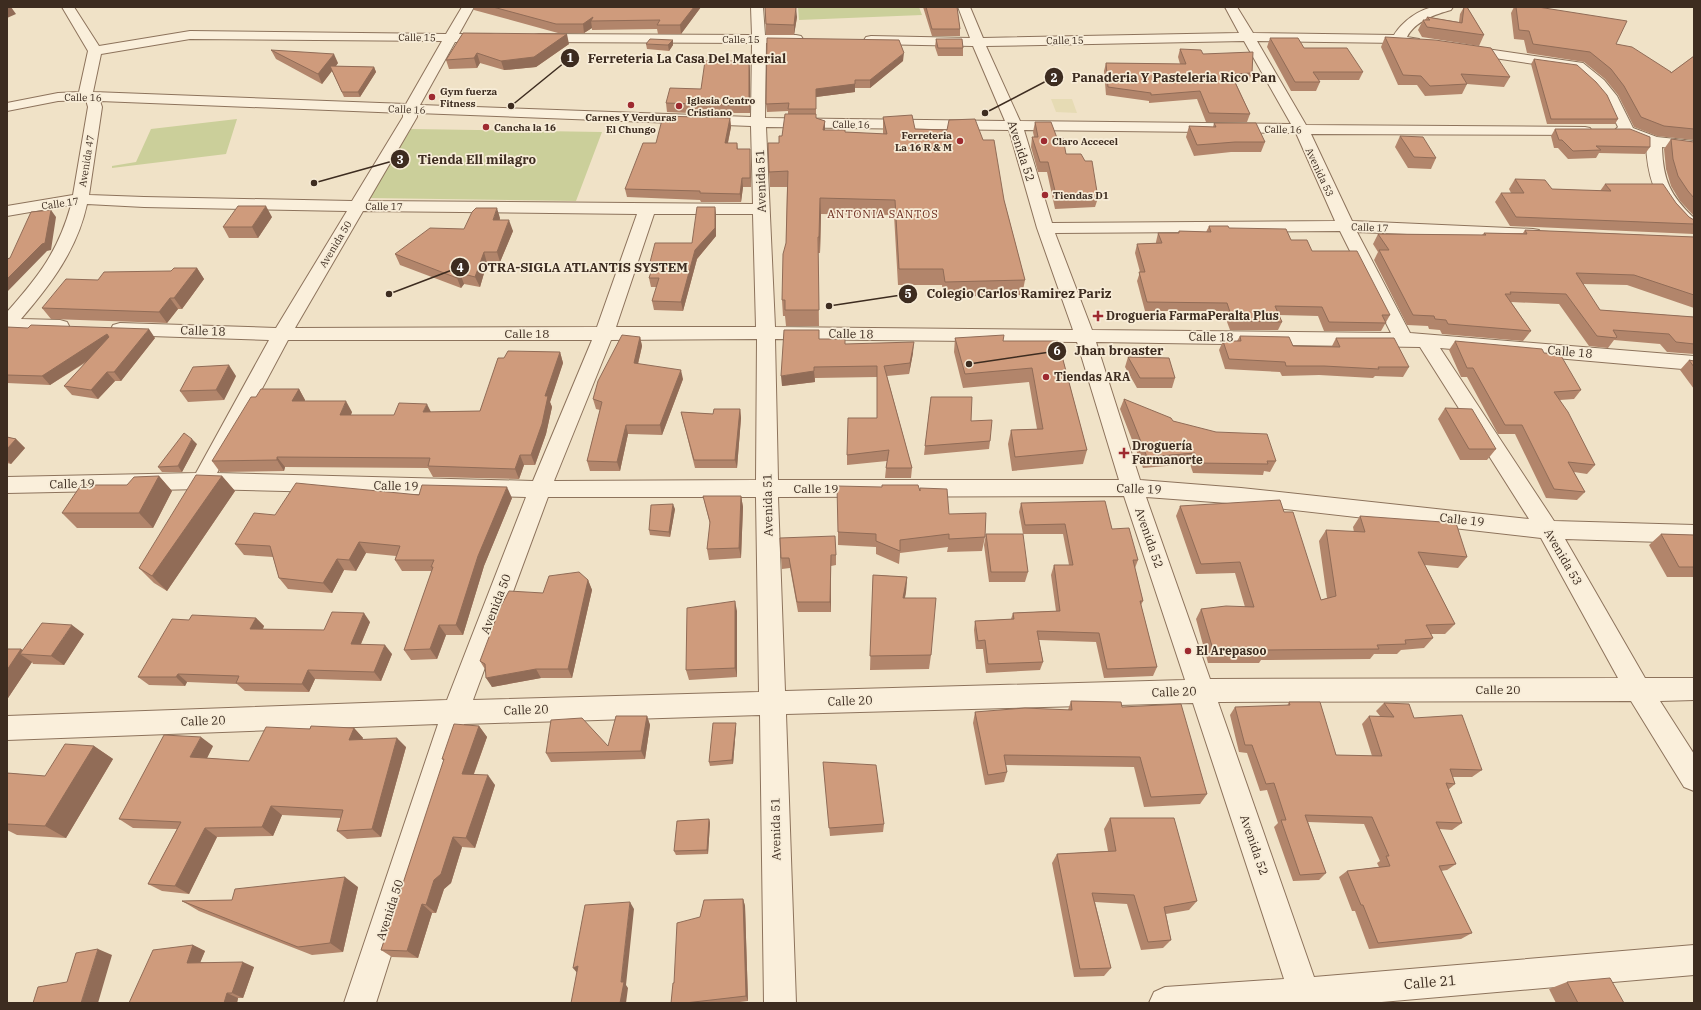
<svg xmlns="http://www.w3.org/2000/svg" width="1701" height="1010" viewBox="0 0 1701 1010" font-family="'IBM Plex Serif',serif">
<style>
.farmland{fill:#e6dbb4}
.green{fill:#cbcf9a}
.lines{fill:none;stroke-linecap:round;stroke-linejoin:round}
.minor-casing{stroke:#8d735c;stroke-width:2}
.minor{fill:#faefdb;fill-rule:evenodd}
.wall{fill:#b2856b}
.shaded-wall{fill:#916c57}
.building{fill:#cf9b7c;stroke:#916c57}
.poi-dot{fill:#9e2a30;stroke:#f7ecd7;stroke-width:1.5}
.labels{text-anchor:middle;stroke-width:3.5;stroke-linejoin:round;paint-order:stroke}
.far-street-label{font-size:10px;fill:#3d2c20;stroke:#f7ecd7}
.far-poi-label{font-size:10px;font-weight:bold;fill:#3d2c20;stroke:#f7ecd7;text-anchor:start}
.far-neighbourhood-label{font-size:11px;letter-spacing:1px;fill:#6b2a1e;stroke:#f7ecd7}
.street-label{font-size:12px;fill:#3d2c20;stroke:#f7ecd7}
.poi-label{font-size:12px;font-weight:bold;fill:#3d2c20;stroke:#f7ecd7;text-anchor:start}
.near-street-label{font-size:14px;fill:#3d2c20;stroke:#f7ecd7}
.leader{fill:none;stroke:#3d2c20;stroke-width:1.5}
.callout-dot{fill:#3d2c20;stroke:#f7ecd7;stroke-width:1.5}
.mark-label{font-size:12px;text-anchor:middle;font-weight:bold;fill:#fff}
.callout-label{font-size:13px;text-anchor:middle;font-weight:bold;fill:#3d2c20;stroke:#f7ecd7;stroke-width:3.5;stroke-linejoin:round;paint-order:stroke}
</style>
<rect width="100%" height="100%" fill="#f0e2c7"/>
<path class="farmland" d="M1051 99H1072L1077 113 1056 112Z"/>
<path class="green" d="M798 7H919L922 15 799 20Z
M237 119 226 154 112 168V166L136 162 151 129Z
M411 129 602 132 576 201 369 198Z"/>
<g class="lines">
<g class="minor-casing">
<path id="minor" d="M62 7H74L99 46 190 31 446 34 462 7H474L459 34H490L495 35 497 38 495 41 490 42H455L420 105 751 117 752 43 539 42 534 41 532 38 534 35 539 34 752 35 751 7H763L765 35H796L801 36 803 39 801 42 796 43H766L765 118 1005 121 973 46 871 44 866 43 864 40 866 37 871 36 970 38 958 7H970L983 38 1239 33 1225 7H1237L1253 33 1394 35C1402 22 1419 9 1434 7 1441 6 1447 7 1453 7L1451 10C1436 14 1415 21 1407 37L1419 39 1421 42 1419 45 1414 46 1399 43 1257 41 1306 125 1585 127 1590 128 1592 131 1590 134 1585 135 1311 134 1352 221 1533 229 1539 230 1541 234 1539 238 1533 239 1357 232 1410 333 1694 356V370L1440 348 1554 521 1694 525V543L1565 539 1645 678H1694V700L1660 701 1694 754V791L1684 787 1631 701 1218 702 1314 977 1694 945V975L1370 1003H1149L1154 992 1165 987 1284 979 1193 703 786 714 796 1003H764L760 715 464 724 376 1003H344L438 724 7 740V716L447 700 526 497 202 489 7 493V477L196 473 269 340 120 335 113 333 111 329 113 325 120 323 276 328 347 211 144 207 87 204C77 250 51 284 21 319L60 320 67 322 69 326 67 330 60 332 7 331V312C38 277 58 252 71 205L7 216V206L73 195 88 107 86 100 58 101 7 111V103L58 93 79 92 88 51ZM190 39 442 41 406 104 93 92 101 54ZM1244 41 1291 124 1020 121 986 46ZM100 101 403 113V117L352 201 144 197 89 195 102 107ZM417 113 751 126 753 204 368 201 417 117ZM766 127 1009 130 1037 228 1073 330 775 327ZM1024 130 1296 133 1335 221 1052 223ZM363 211 637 214 597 327 295 328ZM654 214H753L756 327H616ZM1340 231 1391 333 1092 330 1055 233ZM757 339 756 480 554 481 611 340ZM775 339 1077 342 1119 480H778ZM288 340H592L533 481 217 473ZM1096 342 1420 347 1529 519 1241 488 1140 480ZM1124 496 1185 680 785 691 778 497ZM548 497H756L759 692 473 700ZM1146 497 1241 504 1541 538 1618 678 1210 679Z
M1466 46 1583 63 1604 80 1617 96 1633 128 1657 137 1694 141V151L1662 147C1663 180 1670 195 1694 218V233C1686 231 1682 226 1677 220 1654 199 1647 174 1646 143L1625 135 1616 134 1614 131 1618 127 1605 100 1594 86 1574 70 1461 53 1459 50 1461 47Z"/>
</g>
<use href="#minor" class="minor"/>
</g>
<path class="wall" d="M474 7H701L681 34H658L657 29 592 30V28L584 33H558L474 10Z
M765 7 797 17 794 35H766Z
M923 7H957L960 29V36H932Z
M1464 7H1467L1484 35 1479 46 1422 37 1418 30 1423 20H1425L1427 17 1459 22 1460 14Z
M1514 7H1538L1616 44 1671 73 1694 56V140L1657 136 1634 127 1618 95 1605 79 1584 62 1527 53 1524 40 1514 39 1511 13Z
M463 33 569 44 536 67 504 70 480 63 477 68 449 69 446 60Z
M1385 37 1510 77 1504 87 1467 84 1462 94 1425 96 1417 85H1398L1381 47Z
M1270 38 1304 48 1363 72 1359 80H1319L1320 82 1316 91H1291L1267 47Z
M936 39 963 48V56H938L935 47Z
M646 44 673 45 669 51 647 49Z
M1180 49 1203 54 1252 73 1249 81H1235L1250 114 1247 122H1206L1197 99 1149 103V101L1106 95 1104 71 1106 63 1180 64 1178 57Z
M271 50 338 63 336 66 374 67 376 72 360 97H344L332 71 322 84 276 59Z
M1534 59 1618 119 1615 124H1547L1531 64Z
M749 61 750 71V113H733V115L667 112 666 103 701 89Z
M903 61 870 88H855V92L816 97V118L825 121V130L845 132 883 134V117L915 129 983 140 1004 200 1025 280 1022 295 944 297 942 285H898L894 215 821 214 820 253H818L819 326H786L785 316H783L782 300 786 243 787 187H770L769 172 779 143 782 136 788 114V111L767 112 766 104Z
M730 118 731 127 728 143H737L738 149H750L751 187H743L741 202H701L700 200 627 197 625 189 656 143Z
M1035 122 1057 138 1066 154 1098 198 1095 207 1055 209 1047 172H1038L1031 147 1032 137H1034L1033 132Z
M1214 123 1265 142 1261 152H1231L1194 156 1186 137 1189 126 1213 127Z
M1555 129 1650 147 1645 154 1599 153 1596 158 1568 159 1558 148H1554L1551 136Z
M1400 136 1436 158 1431 169 1408 168 1395 147Z
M1671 139 1694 142V216L1680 201 1671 186 1666 169 1664 149Z
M1515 179 1552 189 1600 191 1605 184 1676 203 1689 217 1694 220V234L1510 226 1495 202 1501 193H1511L1509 189Z
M715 207 716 216V236L697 259 683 311 654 310 652 301 657 287H651L649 278 651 274 649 266 692 243Z
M272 217 258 238H229L223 227Z
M500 218V220L513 231 500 262 487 263 480 287 464 284 461 288 400 265 395 254 464 229Z
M1209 226 1229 228 1291 240 1312 251 1390 315 1381 331H1324L1318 316 1279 315 1282 322 1278 330H1230L1223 311H1145L1137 281 1140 272 1135 253 1137 244 1156 243V242L1158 233H1178L1179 231 1206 232Z
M1525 230 1694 237V308L1627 285 1582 284 1600 310 1694 317V354L1667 352 1660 344 1614 340 1608 348 1589 346 1559 304 1511 302 1531 331 1523 341 1442 334 1440 330 1429 329 1428 326 1407 325 1374 260 1378 252 1373 244 1378 234 1482 235 1484 233H1523Z
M197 268 204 279 182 309H178L167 323 51 319 42 308 98 280Z
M7 327 155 338 121 381H115L98 399 72 395 64 386 88 361 50 385 7 383Z
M1240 336 1293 346H1332L1336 338 1409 367 1403 377 1375 376 1373 378 1319 375 1282 376 1280 372 1225 369 1219 350 1223 341H1237Z
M640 337 642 346 638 364 683 379 662 435 628 434 620 471H590L587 461 600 410 596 409 593 399Z
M955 338 1003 341H1058L1087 450 1083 464 1012 471 1008 444 1011 430 1037 429 1029 382 963 388 954 352Z
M819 339 845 344 913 353 909 374 887 376 912 468 911 478H885L886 468 887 461 847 465V455L877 418V377L815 378V382L782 386Z
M1455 341 1544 353 1581 390 1574 399 1560 400 1595 465 1587 474 1574 472 1585 492 1577 500 1546 498 1515 434H1498L1467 377H1461L1449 350Z
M560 352 563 363 550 402 552 407 546 434 535 465H524L519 479 433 477 428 468 285 467 284 471 220 472 212 461 256 397 299 389 305 400V401L352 412 351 415H394L431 412 480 411 504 358Z
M1128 357 1175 378 1172 388H1137L1125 367Z
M1689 360 1694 361V389L1680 370Z
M236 376 224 400 188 402 180 391Z
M931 397 971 421 990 441 989 449 924 455Z
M1124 399 1173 421 1276 461 1270 472 1264 471 1263 475 1193 473 1190 464 1143 468 1120 409Z
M1445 408 1496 449 1487 460H1460L1438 419Z
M740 409 741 418 737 468H695L681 412 713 414Z
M7 437 16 439 25 448 11 464 7 463Z
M197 444 182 472H162L158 467Z
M159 476 172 491 153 528H77L62 513 127 485Z
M222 476 235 491 167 591 154 583 139 568Z
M920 491 949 514 985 537 982 551 947 552 948 547 900 553 899 564 876 554V547L838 545V532Z
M419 495 512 498 484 566 463 635H446L437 659 411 660 404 650 432 571H402L395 560 396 556 366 553 356 571 344 570 332 593 288 589 279 578 273 557 244 555 235 544 275 515Z
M703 496H741L743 507 741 558 709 560 707 549 710 524Z
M1021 503 1112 529 1138 560 1135 568 1143 601 1141 605 1157 667 1153 676 1104 678 1096 642 1039 640 1043 662 1040 670 986 673 983 649H976L974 630 975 621 1011 619 1013 613 1056 611 1051 575 1054 565H1069L1063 534H1023L1019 512Z
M1180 506 1284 512 1321 600 1327 598 1319 541 1326 530 1354 532 1353 527 1360 516 1467 557 1458 568 1425 565 1455 624 1445 634H1431L1433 638 1424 648 1401 650 1397 654H1374L1370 659 1261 660 1259 663H1208L1196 619 1201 609 1245 607 1235 573 1196 574 1176 516Z
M675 509 670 537 650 535 649 530Z
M986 534 1028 572 1025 582H989L984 545Z
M1661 534 1694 535V577H1667L1649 545Z
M836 555V565L831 566V612H798L790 568 782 569 781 558Z
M873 575 907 577 906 592 905 598 931 655 929 669 870 670Z
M588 580 592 590 572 678H541L492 687 486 671 480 661 543 593Z
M737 611V677L689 680 686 670Z
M256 618 264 626 263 629 324 630 370 622 361 644 392 654 381 681 315 679 309 692 245 691 237 684 187 682 185 686 149 685 138 677 189 620Z
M84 634 64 665 33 664 32 662 8 698H7V649H21L23 650Z
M1071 701 1122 707 1207 794 1200 804 1144 807 1134 767 1006 765 1007 772 1004 782 985 785 973 723 975 712 1068 710Z
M1289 702 1336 755 1372 756 1362 724 1369 716H1380L1376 711 1384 703 1414 718 1482 770 1472 777H1453L1455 784 1448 790 1462 823 1452 830 1439 829 1456 864 1447 870 1441 871 1472 933 1461 939 1369 949 1355 911H1352L1339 877 1347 871 1379 867 1377 863 1380 861 1364 824 1308 822 1326 873 1319 880 1293 881 1274 827 1278 823 1267 790 1260 791 1247 753 1239 752 1230 715 1235 707 1287 706Z
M647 716 650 725 645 759 551 762 546 753 608 746Z
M479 726 487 737 474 774 495 785 475 848 462 847 451 883 444 889 436 913H432L418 958 392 957 381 950 444 761 442 759Z
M736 727 733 764 710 766 709 762Z
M354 728 363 738 362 739 406 747 381 837 347 839 337 831 341 818 282 815 273 836 217 837 189 894 162 891 148 884 177 829 133 828 119 819 213 746 207 758 249 761 310 729Z
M94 746 113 759 66 838 17 835 7 830V773L45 776Z
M824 771 884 824 883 832 830 836Z
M1110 818 1197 901 1189 910 1166 914 1171 940 1163 948 1141 950 1127 904 1095 902 1111 968 1104 976 1074 977 1052 863 1057 854 1108 851 1104 829Z
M709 819 710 823 708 854 676 855 674 851Z
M358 887 343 952 312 955 199 911 182 901 232 900Z
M743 899 745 906 748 1001 732 1003H671L674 983 700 917Z
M193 945 205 951 200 962 254 967 243 998H238L237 1003H129Z
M1567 982 1624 1003H1556L1549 989Z"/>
<path class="shaded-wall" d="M7 7H11L16 14 7 18Z
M694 7H701L681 34 680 25Z
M796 7 797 17 794 35V25Z
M593 17 591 21 592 28 584 33 583 24Z
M567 34 569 44 536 67 504 70 501 61Z
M673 40V45L669 51 668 45Z
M477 53 480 63 477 68 474 58Z
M904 53 903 61 870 88V80Z
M334 54 338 63 322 84 318 74Z
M749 61 750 71V113L749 103Z
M374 67 376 72 360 97 358 92Z
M855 80V92L816 97V117V89Z
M730 118 731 127 726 151 725 143Z
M825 121V137L823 130Z
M750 149V158L751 187 750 178Z
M742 178 743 187 741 202 740 194Z
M820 198 821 214 820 253 819 237Z
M266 206 272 217 258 238 252 227Z
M715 207 716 216V236L697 259 683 311 681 302 695 250Z
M497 208 500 218 496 230 493 220Z
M51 210 56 217 51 250 47 251 7 292V279L42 244Z
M509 220 513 231 500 262 497 252Z
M484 252 487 263 480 287 475 277Z
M197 268 204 279 182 309 174 298Z
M460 273 464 284 461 288 457 278Z
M170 298 178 309 167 323 159 312Z
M149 329 155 338 121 381 114 372Z
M107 334 114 343 50 385 42 376Z
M640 337 642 346 636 372 634 363Z
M914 342 913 353 909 374 910 363Z
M560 352 563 363 550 402 552 407 546 434 535 465 531 455 545 396Z
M229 365 236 376 224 400 216 390Z
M681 370 683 379 662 435 660 425Z
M814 371 815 382 782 386 781 376Z
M107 372 115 381 98 399 91 390Z
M299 389 305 400 299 412 292 401Z
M346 401 352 412 346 426 340 415Z
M427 404 432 414 423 412Z
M740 409 741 418 737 468 735 460Z
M626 425 628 434 620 471 617 462Z
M16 439 25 448 11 464 7 460V449Z
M192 439 197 444 182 472 178 466Z
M520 455 524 465 519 479 515 469Z
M277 457 285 467 284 471 277 460Z
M159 476 172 491 153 528 139 513Z
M222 476 235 491 167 591 152 576Z
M507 487 512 498 484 566 463 635 456 625 478 556Z
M741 496 743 507 741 558 739 548Z
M673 504 675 509 670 537 669 532Z
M359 542 366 553 356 571 349 560Z
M831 555V612L830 602Z
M337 559 344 570 332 593 323 583Z
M907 577 906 592 901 613 903 598Z
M588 580 592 590 572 678 568 669Z
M735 601 737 611V677L735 668Z
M364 613 370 622 357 653 351 644Z
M256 618 264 626 258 638 250 629Z
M72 625 84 634 64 665 51 656Z
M439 625 446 635 437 659 430 649Z
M385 645 392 654 381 681 374 672Z
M21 649 28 654H20L32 662 8 698 7 697V670Z
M536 669 541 678 492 687 486 678Z
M308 670 315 679 309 692 302 684Z
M178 674 187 682 185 686 176 677Z
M647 716 650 725 645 759 641 751Z
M736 723V727L733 764 732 760Z
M479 726 487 737 470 784 462 774Z
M354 728 363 738 358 749 349 740Z
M201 737 213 746 203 766 190 757Z
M397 738 406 747 381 837 372 829Z
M94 746 113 759 66 838 45 826Z
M488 775 495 785 475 848 466 838Z
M271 806 282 815 273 836 262 827Z
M709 819 710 823 708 854 707 850Z
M205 828 217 837 189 894 175 886Z
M453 837 462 847 451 883 444 889 436 913 426 905 434 880Z
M345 877 358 887 343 952 330 943Z
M743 899 745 906 748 1001 746 996Z
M630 902 634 909 626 985 628 988 626 1003H620L621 982Z
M422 904 432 913 418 958 407 951Z
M193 945 205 951 198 968 187 963Z
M98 949 112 955 98 1003H81Z
M243 962 254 967 243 998 232 993Z
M578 966V974L573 968Z
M227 993 238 998 237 1003H224Z"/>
<path class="building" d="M493 7H694L680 25H657L660 20 591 21 593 17 583 24H556Z
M765 7H796L794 25 766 24Z
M926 7H957L960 29H932Z
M1464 7H1467L1484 35 1427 27 1423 20H1430L1427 17 1462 23Z
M1516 7H1538L1627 21 1616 44 1632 47 1671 72V73L1694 56V129L1664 126 1641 117 1624 86 1611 69 1590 52 1533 44 1529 31 1519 30Z
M463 33 567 34 534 57 501 61 477 53 474 58 446 60Z
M1385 37 1435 40 1491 48 1510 77 1461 74 1467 84 1430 86 1421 76 1403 75Z
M767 38 899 40 904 53 870 80H855V84L816 89V109H788L789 103 766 104Z
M1270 38H1298L1304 48H1347L1363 72H1313L1320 82H1295Z
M650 39 673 40 668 45 646 44Z
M936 39H962L963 48H938Z
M1180 49 1201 50 1203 54 1253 52 1252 73 1231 74 1250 114 1209 113 1200 91 1151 95V93L1108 87 1106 63 1186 64Z
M271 50 334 54 318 74Z
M1534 59 1577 65 1596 82 1607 95 1618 119H1551Z
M705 61H749V103L732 104V105L666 103 670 88 701 89Z
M330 66 374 67 358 92H342Z
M785 114H816V118L825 121 823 130H845V132L887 134 883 117 912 115 915 129 947 130 949 120 975 119 983 140H994L1004 200 1025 280 945 282 943 269H899L895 200 820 198 819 237H818L819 310H785V300H782L783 254 786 243 788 171 769 172 768 143H779V136H782Z
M663 116 730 118 725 143H737V149H750V178H742L740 194 700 193V191L625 189 643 143H656Z
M1035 122H1051L1057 138H1063L1066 154H1081L1085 161H1092L1098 198 1057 199 1048 162H1040L1032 137H1038Z
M1214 123H1256L1265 142H1235L1197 145 1189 126 1216 127Z
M1555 129H1630L1650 137V147L1596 146 1601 150 1573 151 1562 140H1559Z
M1400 136 1423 137 1436 158 1414 157Z
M1671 139 1694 142V198L1688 191 1678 176 1673 159Z
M1515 179 1545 180 1552 189 1611 191 1605 184H1663L1676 203 1689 217 1694 220V224L1516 217 1501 193H1524Z
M238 206H266L252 227H223Z
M697 207H715V228L695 250 681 302 652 301 659 278H649L653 266H649L655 243H692Z
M476 208H497L493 220H509L497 252H484L475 277 460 273 457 278 395 254 430 228 464 229 472 212Z
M51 210 45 243 42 244 7 279V259L10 258 31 212Z
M1209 226H1228L1229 228 1286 229 1291 240H1307L1312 251H1357L1390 315H1382L1386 323 1329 322 1322 307 1275 306 1282 322 1233 321 1227 303 1147 302 1139 272H1145L1137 244 1162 243 1158 233H1179V231L1211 232Z
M1525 230 1694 237V295L1634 275 1576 273 1600 310 1694 317V344L1676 342 1669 334 1613 330 1617 337 1616 338 1597 336 1566 294 1510 292 1511 294H1505L1531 331 1448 324 1446 320 1435 319 1434 316 1413 315 1379 250H1389L1378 234 1486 235 1484 233 1527 234Z
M174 268H197L174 298H170L159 312 42 308 66 279 98 280 104 272 171 271Z
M31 325 149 329 114 372H107L91 390 64 386 109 337 107 334 42 376 7 375V327L28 328Z
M784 330H819V339H845V344L914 342 910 363 884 366 912 468H886L889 450 847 455 848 418H877V366L814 367V371L781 376Z
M622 335 640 337 634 363 681 370 660 425H626L617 462 587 461 602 402 593 399 598 381Z
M1004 335 1003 341H1058L1087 450 1015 457 1011 430 1043 429 1032 368 965 374 955 338Z
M1240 336 1289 337 1293 346 1340 347 1336 338H1394L1409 367H1378L1379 369 1324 366H1286L1285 362 1229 359 1223 341H1241Z
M1455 341 1542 349 1544 353 1560 354 1581 390 1554 392 1568 412 1595 465 1568 462 1585 492 1554 489 1522 425H1505L1473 368H1467Z
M508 351 560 352 545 396H548L542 424 531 455H520L515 469 428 466 430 458 277 457V460L212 461 251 397H256L261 389H299L292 401H346L340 415H394L399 403 427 404 423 412 480 411 498 358H504Z
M1128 357 1169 358 1175 378H1140Z
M1689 360 1694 361V367Z
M229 365 216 390 180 391 193 367Z
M931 397H972L971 421 992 420 990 441 925 446Z
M1124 399 1171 418 1173 421 1216 432 1267 434 1276 461H1267L1268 464 1197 463 1195 453 1147 457Z
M1445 408 1472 409 1496 449H1469Z
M714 409H740L735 460H694L681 412 713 414Z
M184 433 192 439 178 466 158 467Z
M7 437 16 439 7 449Z
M196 475 222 476 152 576 139 568Z
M159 476 139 513H62L81 485H127L134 477Z
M296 483 419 495 422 485 507 487 478 556 456 625H439L430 649 404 650 433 567H431L434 560H395L400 546 359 542 349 560 337 559 323 583 279 578 270 546 235 544 254 513 275 515Z
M882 485H918L920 491V488L947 489 949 514 986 513 985 537 949 539V534L900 540V551L876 541V534L838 532 837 486 882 487Z
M703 496H741L739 548 707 549 710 522Z
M1280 500 1284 512H1293L1321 600 1336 596 1326 530 1365 532 1360 516 1456 523 1467 557 1418 552 1455 624 1426 625 1433 638 1405 640 1406 644 1377 645 1379 649 1265 650 1266 653H1214L1201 609 1226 606 1254 607 1240 562 1201 564 1180 506Z
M1105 501 1112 529 1129 528 1138 560H1133L1143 601H1140L1157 667 1107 669 1099 633 1037 631 1043 662 988 664 985 640 978 641 975 621 1014 619 1013 613 1060 611 1054 565H1073L1065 524 1025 525 1021 503Z
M673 504 669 532 649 530 651 505Z
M986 534H1023L1028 572H991Z
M1661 534 1694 535V567H1679Z
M835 536 836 555H831L830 602H797L789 558H781L780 538Z
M579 572 588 580 568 669H536L486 678 485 664 480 661 500 608 509 591 543 593 549 576Z
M873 575 907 577 903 598H936L931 655 870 656Z
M735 601V668L686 670 687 608Z
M332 612 364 613 351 644 385 645 374 672 308 670 302 684 236 683 239 676 178 674 176 677H138L172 619 189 620 192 615 256 618 250 629 324 630Z
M42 623 72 625 51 656 20 654Z
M7 649H21L7 670Z
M1071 701 1121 702 1122 707 1181 704 1207 794 1151 797 1140 757 1004 755 1007 772 988 775 975 712 1025 708 1072 710Z
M1289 702H1320L1336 755 1382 756 1369 716 1394 717 1384 703 1409 704 1414 718 1462 715 1482 770 1450 769 1455 784 1446 783 1462 823 1436 822 1456 864 1439 866 1472 933 1378 943 1363 905H1361L1347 871 1390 866 1386 856H1389L1372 817 1305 815 1326 873 1300 875 1281 820H1286L1274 783 1266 784 1252 745H1245L1235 707 1290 705Z
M616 716H647L641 751 546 753 551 720 582 718 608 746Z
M713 723H736L732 760 709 762Z
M454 724 479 726 462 774 488 775 466 838 453 837 441 874 434 880 426 905 422 904 407 951 381 950 444 759H442Z
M311 726 354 728 349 740 397 738 372 829 337 831 343 810 271 806 262 827 205 828 175 886 148 884 181 822 119 819 164 735 201 737 190 757 249 761 266 727 310 729Z
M65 744 94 746 45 826 7 824V773L45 776Z
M823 762 876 765 884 824 829 828Z
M1110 818H1174L1197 901 1164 907 1171 940 1148 942 1134 895 1092 893 1111 968 1080 969 1057 854 1116 851Z
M709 819 707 850 674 851 677 821Z
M345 877 330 943 298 947 182 901 232 900 235 889Z
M743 899 746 996 685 1003H671L673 983H674L677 923 700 917 704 900Z
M630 902 621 982H624L620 1003H571L578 966 573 968 585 905Z
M193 945 187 963 243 962 232 993H227L224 1003H129L153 950Z
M98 949 81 1003H33L38 987 67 982 76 953Z
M1610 978 1624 1003H1578L1567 982Z"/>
<g class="poi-dot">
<circle cx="432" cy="97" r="4"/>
<circle cx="631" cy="105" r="4"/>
<circle cx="679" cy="106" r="4"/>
<circle cx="486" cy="127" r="4"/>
<circle cx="960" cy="141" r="4"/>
<circle cx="1044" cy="141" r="4"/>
<circle cx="1045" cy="195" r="4"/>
<path d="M1096 310h4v4h4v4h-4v4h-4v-4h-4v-4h4z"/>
<circle cx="1046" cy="377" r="4"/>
<path d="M1122 447h4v4h4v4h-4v4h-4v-4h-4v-4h4z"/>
<circle cx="1188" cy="651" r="4"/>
</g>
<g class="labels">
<g class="far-street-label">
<text transform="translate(417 37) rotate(1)" y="4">Calle 15</text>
<text x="741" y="43">Calle 15</text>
<text transform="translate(1065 40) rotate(-1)" y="4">Calle 15</text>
<text transform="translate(83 97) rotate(1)" y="4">Calle 16</text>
<text transform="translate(407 109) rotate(2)" y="4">Calle 16</text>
<text transform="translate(851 124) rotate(1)" y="4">Calle 16</text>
<text transform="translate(1283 129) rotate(1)" y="4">Calle 16</text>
<text transform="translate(86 161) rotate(-81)" y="4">Avenida 47</text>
<text transform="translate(1320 172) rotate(65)" y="4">Avenida 53</text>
<text transform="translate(60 203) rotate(-8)" y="4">Calle 17</text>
<text transform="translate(384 206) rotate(1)" y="4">Calle 17</text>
<text transform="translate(1370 227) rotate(2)" y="4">Calle 17</text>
<text transform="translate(335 244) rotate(-59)" y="4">Avenida 50</text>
</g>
<g class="far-poi-label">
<text x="440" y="95">Gym fuerza<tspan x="440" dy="12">Fitness</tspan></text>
<text x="687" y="104">Iglesia Centro<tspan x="687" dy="12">Cristiano</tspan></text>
<text x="631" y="121" text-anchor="middle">Carnes Y Verduras<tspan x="631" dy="12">El Chungo</tspan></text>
<text x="494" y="131">Cancha la 16</text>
<text x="952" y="139" text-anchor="end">Ferreteria<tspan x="952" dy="12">La 16 R &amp; M</tspan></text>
<text x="1052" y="145">Claro Accecel</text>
<text x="1053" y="199">Tiendas D1</text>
</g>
<g class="far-neighbourhood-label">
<text x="883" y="218">ANTONIA SANTOS</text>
</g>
<g class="street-label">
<text transform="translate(1021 151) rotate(72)" y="4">Avenida 52</text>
<text transform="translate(761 181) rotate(-92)" y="4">Avenida 51</text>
<text transform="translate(203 331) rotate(2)" y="4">Calle 18</text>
<text x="527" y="338">Calle 18</text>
<text transform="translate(851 334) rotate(1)" y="4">Calle 18</text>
<text transform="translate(1211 337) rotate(1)" y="4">Calle 18</text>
<text transform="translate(1570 352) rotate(5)" y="4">Calle 18</text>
<text transform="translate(72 484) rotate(-1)" y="4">Calle 19</text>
<text transform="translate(396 486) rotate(1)" y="4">Calle 19</text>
<text x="816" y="493">Calle 19</text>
<text transform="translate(1139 489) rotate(2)" y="4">Calle 19</text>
<text transform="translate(768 505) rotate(-91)" y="4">Avenida 51</text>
<text transform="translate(1462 520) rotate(6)" y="4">Calle 19</text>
<text transform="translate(1149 538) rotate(71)" y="4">Avenida 52</text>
<text transform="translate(1563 557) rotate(60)" y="4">Avenida 53</text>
<text transform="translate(496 604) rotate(-69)" y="4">Avenida 50</text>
<text x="1498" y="694">Calle 20</text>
<text transform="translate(1174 692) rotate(-2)" y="4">Calle 20</text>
<text transform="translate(850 701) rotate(-2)" y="4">Calle 20</text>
<text transform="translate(526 710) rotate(-2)" y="4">Calle 20</text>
<text transform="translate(203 721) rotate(-2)" y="4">Calle 20</text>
<text transform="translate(776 829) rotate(-91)" y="4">Avenida 51</text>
<text transform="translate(1254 845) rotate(71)" y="4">Avenida 52</text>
<text transform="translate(390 910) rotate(-72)" y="4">Avenida 50</text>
</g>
<g class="poi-label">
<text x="1106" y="320">Drogueria FarmaPeralta Plus</text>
<text x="1054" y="381">Tiendas ARA</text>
<text x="1132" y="450">Droguería<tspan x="1132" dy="14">Farmanorte</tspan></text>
<text x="1196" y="655">El Arepasoo</text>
</g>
<g class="near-street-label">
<text transform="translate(1430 982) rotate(-5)" y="5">Calle 21</text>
</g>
</g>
<path class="leader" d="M511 106L570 58M985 113L1054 77M314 183L400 159M389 294L460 267M829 306L908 294M969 364L1057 351"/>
<g class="callout-dot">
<circle cx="511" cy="106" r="4"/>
<circle cx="985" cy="113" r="4"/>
<circle cx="314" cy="183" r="4"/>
<circle cx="389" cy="294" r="4"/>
<circle cx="829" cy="306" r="4"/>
<circle cx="969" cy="364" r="4"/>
<circle cx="570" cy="58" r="10"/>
<circle cx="1054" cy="77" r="10"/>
<circle cx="400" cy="159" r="10"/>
<circle cx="460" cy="267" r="10"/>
<circle cx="908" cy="294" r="10"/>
<circle cx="1057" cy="351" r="10"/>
</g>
<g class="mark-label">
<text x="570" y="62">1</text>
<text x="1054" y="82">2</text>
<text x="400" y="164">3</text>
<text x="460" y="272">4</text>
<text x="908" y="298">5</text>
<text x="1057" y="355">6</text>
</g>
<g class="callout-label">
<text x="687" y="63">Ferreteria La Casa Del Material</text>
<text x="1174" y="82">Panaderia Y Pasteleria Rico Pan</text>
<text x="477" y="164">Tienda Ell milagro</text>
<text x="583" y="272">OTRA-SIGLA ATLANTIS SYSTEM</text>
<text x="1019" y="298">Colegio Carlos Ramirez Pariz</text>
<text x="1119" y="355">Jhan broaster</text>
</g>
<rect width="1701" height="1010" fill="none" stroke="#3d2c20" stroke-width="16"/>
</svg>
